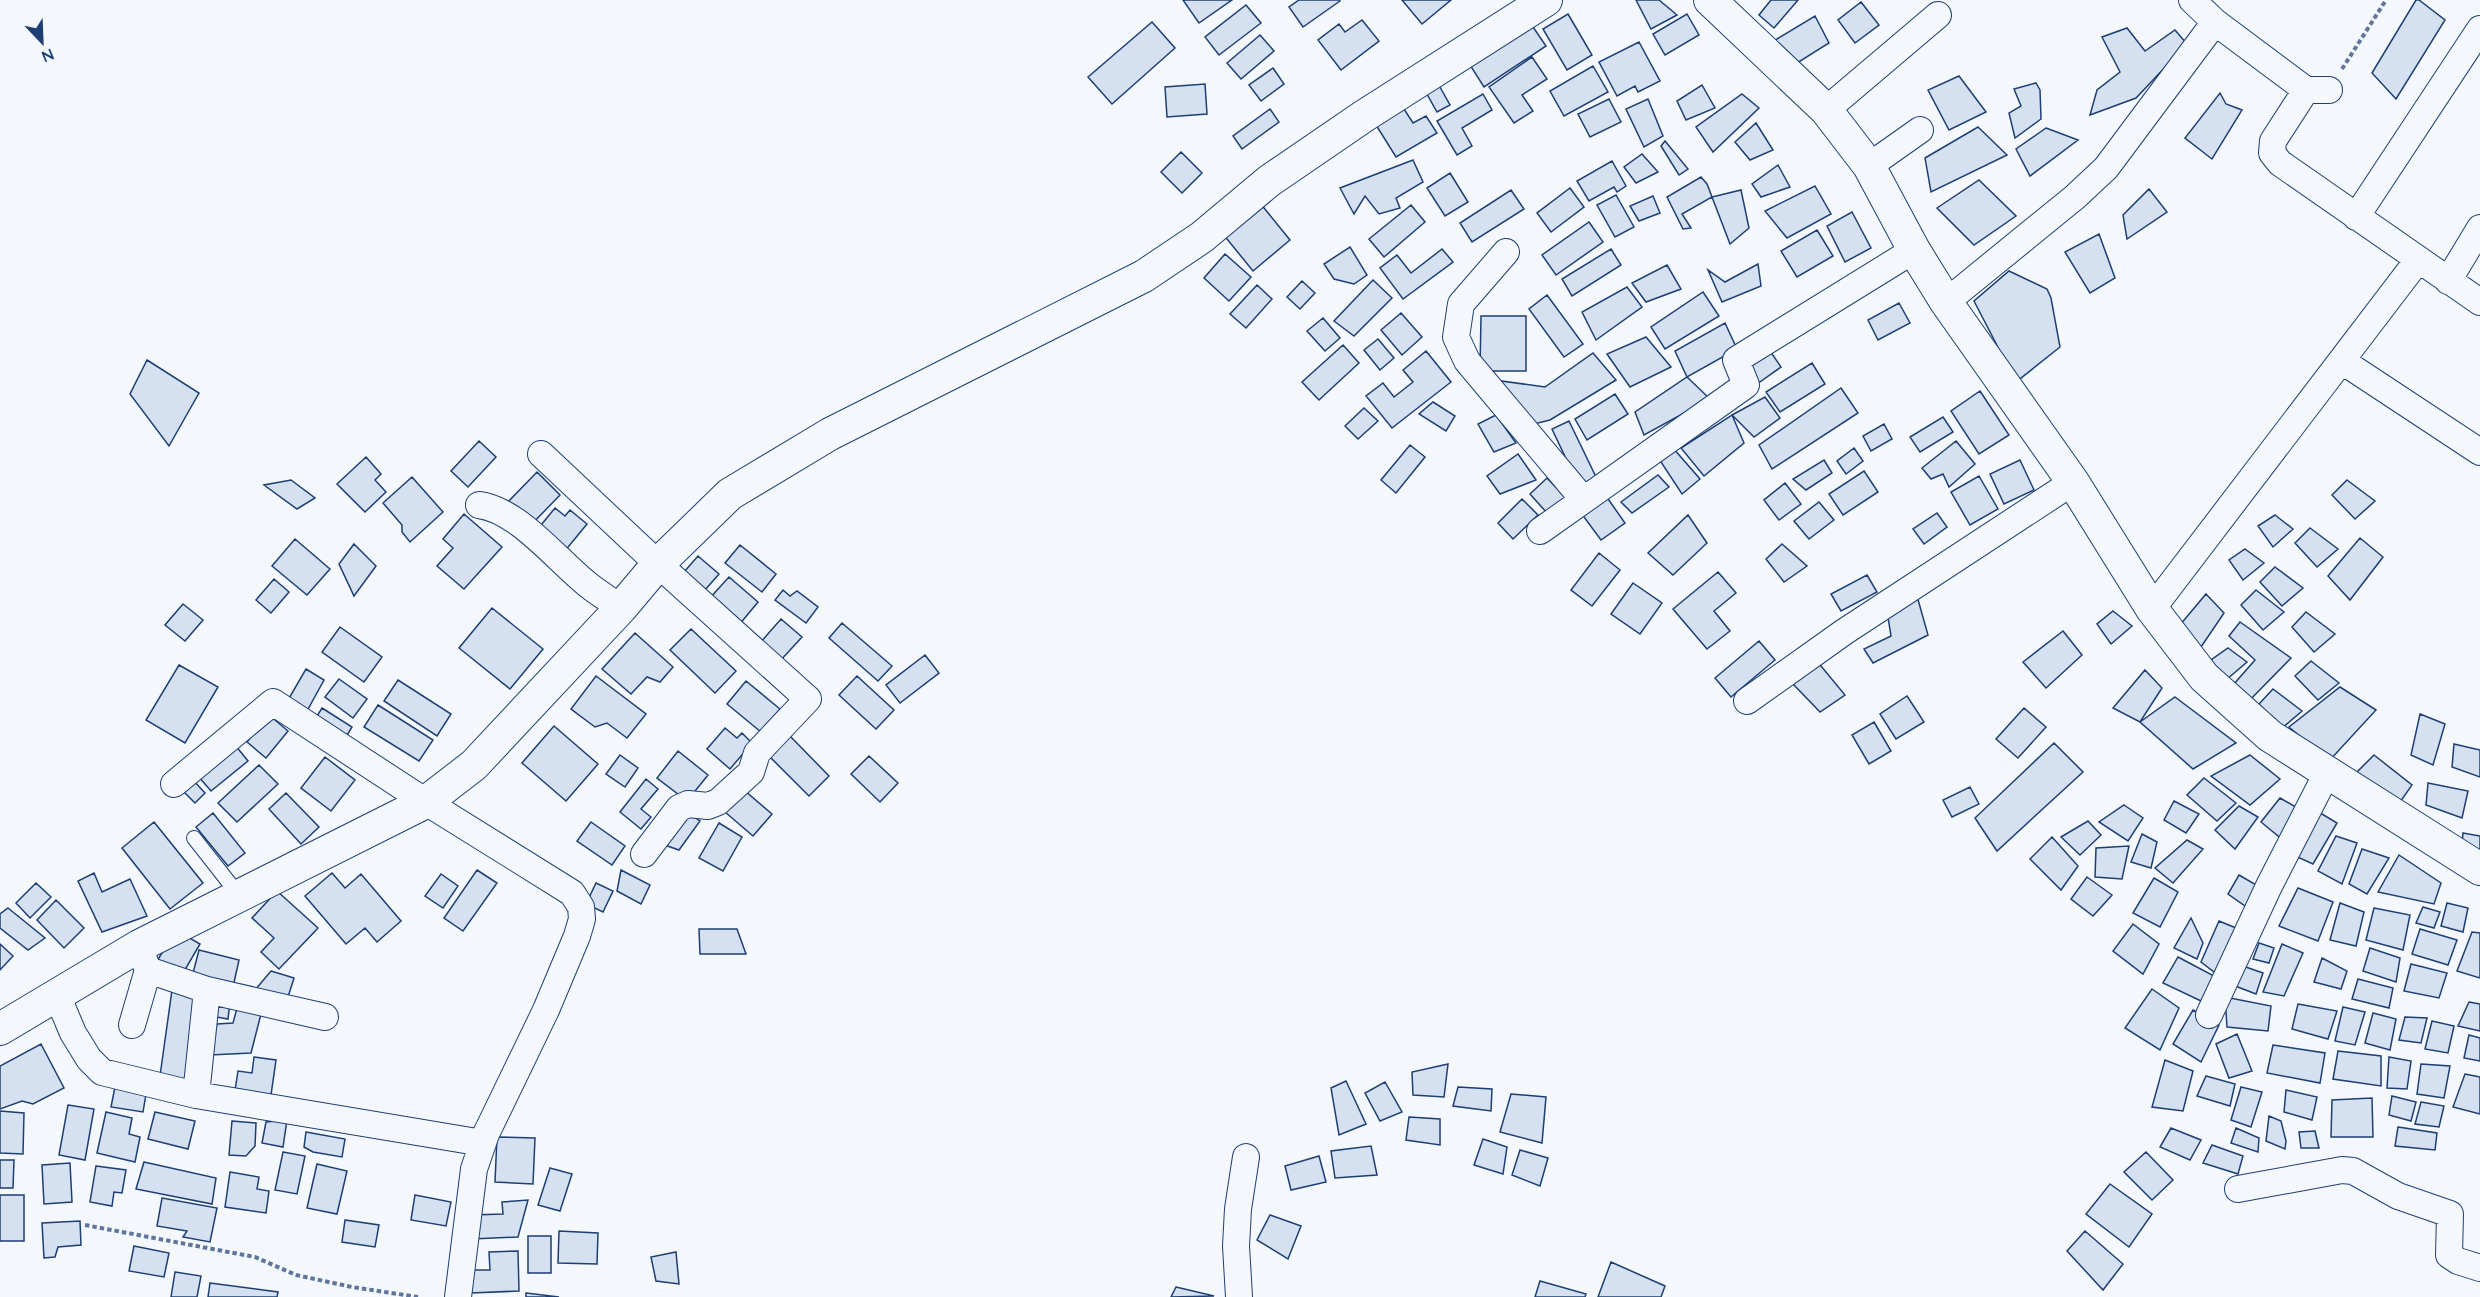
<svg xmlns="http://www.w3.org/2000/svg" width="2480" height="1297" viewBox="0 0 2480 1297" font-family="Quicksand,sans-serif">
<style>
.building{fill:#d5e0f0;stroke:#1d3f73;stroke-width:1.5}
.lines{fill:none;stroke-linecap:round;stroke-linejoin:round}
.service-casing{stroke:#1d3f73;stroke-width:16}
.minor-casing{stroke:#1d3f73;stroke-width:28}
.tertiary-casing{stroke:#1d3f73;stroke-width:34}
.path{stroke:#5e769c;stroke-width:4;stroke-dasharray:4.5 3;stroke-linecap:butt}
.service{stroke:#f4f7fb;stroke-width:14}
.minor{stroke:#f4f7fb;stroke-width:26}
.tertiary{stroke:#f4f7fb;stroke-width:32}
</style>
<rect width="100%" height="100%" fill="#f4f7fb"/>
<path class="building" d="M1183 0H1232L1199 23Z
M1299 0H1339L1340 1 1303 27 1289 7Z
M1402 0H1451L1422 24Z
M1636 0H1659L1677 15 1651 29Z
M1771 0H1798L1774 28 1759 15Z
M2416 0H2419L2445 20 2396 99 2372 73Z
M1861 2 1879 25 1855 43 1838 20Z
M1246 5 1261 23 1219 55 1205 37Z
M1568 14 1592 55 1567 70 1543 29Z
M1687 14 1699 35 1665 55 1653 34Z
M1815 16 1829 43 1786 70 1772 42Z
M1362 20 1379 41 1341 70 1318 40 1339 24 1345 32Z
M1152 22 1175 48 1112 104 1088 77Z
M1531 24 1546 46 1484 87 1470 65Z
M2127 28 2145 51 2175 30 2187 44 2136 98 2090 115 2097 90 2120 72 2102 37Z
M1260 35 1274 51 1241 79 1227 63Z
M1639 42 1660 81 1638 92 1635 86 1617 96 1599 62Z
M1532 57 1547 79 1522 95 1533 111 1514 123 1489 87Z
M1593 66 1608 92 1564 116 1550 91Z
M1273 68 1284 84 1261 101 1249 85Z
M1959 76 1986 112 1949 130 1928 90Z
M1436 80 1450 105 1437 112 1423 87Z
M2036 83 2040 90 2041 119 2015 138 2009 113 2021 106 2014 89Z
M1205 84 1207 114 1167 117 1165 87Z
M1702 85 1715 108 1686 120 1677 101Z
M2220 93 2226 104 2242 110 2212 159 2185 138Z
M1483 94 1492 110 1462 128 1472 146 1457 155 1437 121Z
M1742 94 1759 108 1713 152 1696 127Z
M1609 99 1621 122 1590 137 1578 114Z
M1648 99 1663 136 1644 147 1626 109Z
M1270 109 1279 122 1242 149 1233 136Z
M1404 109 1413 123 1426 116 1437 133 1396 157 1376 125Z
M1756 123 1773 150 1750 160 1735 142Z
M1978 127 2007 155 1931 192 1925 158Z
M2046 128 2078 140 2030 176 2016 149Z
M1665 141 1688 169 1679 175 1661 146Z
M1181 152 1202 173 1182 193 1161 172Z
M1642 154 1658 172 1636 183 1624 167Z
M1413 160 1423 182 1396 198 1400 208 1379 214 1365 196 1354 214 1340 188Z
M1612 161 1626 186 1617 192 1614 187 1589 201 1577 181Z
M1778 165 1790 187 1761 197 1752 184Z
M1450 173 1468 202 1445 216 1427 188Z
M1701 177 1707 184 1712 197 1682 214 1691 228 1683 229 1667 197Z
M1979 180 2016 216 1974 245 1937 208Z
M1815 186 1831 214 1787 238 1765 211Z
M1570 188 1584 207 1551 232 1537 213Z
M2149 189 2167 212 2127 239 2123 215Z
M1511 190 1524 209 1472 242 1460 223Z
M1741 190 1749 228 1730 244 1712 197Z
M1616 195 1634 227 1615 237 1597 205Z
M1653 196 1660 213 1639 221 1630 206Z
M1260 203 1290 240 1253 271 1223 234Z
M1411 205 1425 222 1384 257 1369 239Z
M1852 212 1871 248 1845 262 1827 226Z
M1589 222 1603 242 1556 275 1542 255Z
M1817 230 1833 256 1797 277 1781 251Z
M2099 234 2115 278 2090 293 2065 252Z
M1350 247 1367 275 1354 284 1334 279 1324 264Z
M1442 249 1453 262 1403 299 1380 268 1397 255 1411 273Z
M1611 249 1621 265 1572 296 1562 279Z
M1225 254 1251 277 1229 301 1204 278Z
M1758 264 1761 286 1722 302 1708 270 1725 282Z
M1667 265 1681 289 1646 302 1632 283Z
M2009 271 2047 289 2051 298 2060 347 2016 382 1974 301Z
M1373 280 1392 298 1354 336 1334 321Z
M1302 281 1315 293 1300 309 1287 297Z
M1257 285 1272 299 1246 328 1230 314Z
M1627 287 1642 307 1596 340 1582 312Z
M1703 292 1719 316 1665 349 1651 327Z
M1547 295 1583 344 1564 357 1529 309Z
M1899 303 1910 323 1878 340 1868 320Z
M1401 313 1422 337 1402 355 1381 330Z
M1481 316H1526V371H1480Z
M1323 318 1340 338 1325 351 1307 331Z
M1725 323 1737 349 1687 377 1675 351Z
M1646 337 1671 367 1630 387 1607 354Z
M1378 339 1394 358 1380 370 1364 350Z
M1343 345 1359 363 1319 400 1302 382Z
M1768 348 1781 367 1757 384 1744 365Z
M1426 351 1451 382 1392 428 1366 396 1383 383 1394 397 1413 382 1403 370Z
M1593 353 1616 380 1550 420 1526 426 1487 379 1545 387Z
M147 360 199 393 169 446 130 394Z
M1812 363 1825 384 1780 412 1766 392Z
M1687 377 1710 399 1644 435 1635 412Z
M1841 388 1858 413 1772 469 1759 445Z
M1980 391 2009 435 1979 454 1951 411Z
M1615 394 1628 414 1587 440 1575 419Z
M1765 397 1780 418 1754 437 1732 415Z
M1433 402 1455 416 1446 431 1419 414Z
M1364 408 1378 421 1358 439 1345 426Z
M1496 415 1516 443 1494 452 1478 424Z
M1732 415 1744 443 1704 476 1681 448Z
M1943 417 1953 432 1920 452 1910 437Z
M1569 421 1596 477 1579 486 1552 429Z
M1884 424 1892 439 1871 451 1863 436Z
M479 441 496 457 468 487 451 471Z
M1956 441 1975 464 1949 487 1943 474 1931 479 1922 468Z
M1410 445 1425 457 1396 493 1381 480Z
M1673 448 1700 479 1682 494 1659 459Z
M1854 448 1863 461 1846 474 1837 461Z
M1518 454 1536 480 1500 494 1487 476Z
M366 457 381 474 375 480 386 492 365 512 337 484Z
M1824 460 1832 473 1806 490 1793 479Z
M2020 460 2034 490 2004 504 1990 474Z
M1864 471 1878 492 1843 515 1829 494Z
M537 472 560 495 529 527 506 504Z
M1658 475 1669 487 1632 513 1621 502Z
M1979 476 1998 509 1970 525 1951 492Z
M412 477 443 512 410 542 402 532V525L383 503Z
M1547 478 1566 498 1548 514 1530 494Z
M291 480 315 498 297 509 264 485Z
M2347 480 2375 501 2355 519 2332 495Z
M1785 483 1801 504 1779 520 1764 500Z
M1606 496 1625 523 1601 540 1581 513Z
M1522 499 1538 515 1513 539 1498 523Z
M1819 502 1834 520 1809 539 1794 521Z
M555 508 565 516 570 510 587 524 564 552 537 530Z
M1937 513 1947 527 1924 544 1913 529Z
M464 514 502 547 464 589 437 566 453 548 443 539Z
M1688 515 1707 543 1673 575 1648 553Z
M2275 515 2293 529 2273 547 2258 526Z
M2310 528 2338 549 2317 567 2295 543Z
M2360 538 2383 557 2350 600 2328 576Z
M295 539 330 569 307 595 272 566Z
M354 544 376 566 354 596 339 564Z
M1782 544 1807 566 1784 582 1766 559Z
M740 545 776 574 762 592 725 563Z
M2245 549 2264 563 2243 580 2229 560Z
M1599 553 1620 570 1592 606 1571 590Z
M698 556 719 574 698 598 677 580Z
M2275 567 2303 588 2282 606 2260 582Z
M1718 572 1736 593 1714 611 1730 631 1707 649 1673 609Z
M1867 575 1877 592 1841 611 1831 594Z
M729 577 758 602 739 625 709 599Z
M274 579 289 592 271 613 256 600Z
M1633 583 1662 603 1640 634 1611 614Z
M783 590 790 596 797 591 818 607 806 623 775 600Z
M2256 590 2284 612 2263 630 2241 605Z
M2206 594 2224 613 2201 647 2174 632Z
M1917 596 1928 635 1873 663 1864 649 1891 636 1888 617Z
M183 604 203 620 185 641 165 625Z
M492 608 543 649 510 689 459 648Z
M2113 611 2132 626 2111 644 2097 624Z
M2306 612 2335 634 2314 652 2292 627Z
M781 619 802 637 780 661 760 643Z
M2240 622 2291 658 2241 709 2226 693 2255 660 2229 636Z
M842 623 892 666 878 681 829 638Z
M340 627 382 657 364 682 322 652Z
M691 629 736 671 715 693 670 650Z
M2063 631 2082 655 2046 688 2023 662Z
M635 633 673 667 660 682 647 677 631 694 602 669Z
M1759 641 1775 660 1731 697 1715 678Z
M2228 648 2247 662 2226 680 2211 660Z
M925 655 939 673 900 703 886 685Z
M1816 660 1845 695 1820 712 1793 684Z
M2311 661 2339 683 2318 700 2295 676Z
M179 665 218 687 185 743 146 720Z
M306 669 324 680 307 711 288 700Z
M2145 670 2162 688 2140 722 2113 708Z
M596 676 646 714 627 738 607 723 595 727 571 709Z
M857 676 894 710 876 729 839 695Z
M339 679 367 699 353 718 325 697Z
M398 680 451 714 437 736 384 701Z
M746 681 780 709 761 732 727 704Z
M2340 687 2376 710 2329 761 2289 727Z
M2273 689 2302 711 2281 729 2259 704Z
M1907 696 1924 722 1896 739 1880 714Z
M2175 697 2236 743 2193 769 2140 722Z
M378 705 433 740 419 761 364 727Z
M322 708 352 727 343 742 312 724Z
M2024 708 2046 727 2018 758 1996 739Z
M2420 714 2445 724 2433 765 2411 755Z
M269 715 288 731 266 758 247 742Z
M1874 722 1891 751 1869 764 1852 735Z
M554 726 598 764 566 801 522 763Z
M725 728 737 738 742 733 752 743 730 769 707 749Z
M789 735 829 776 809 796 768 755Z
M2054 743 2083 772 1997 851 1975 818Z
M2454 744 2480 750V777L2452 767Z
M235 745 248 761 211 791 198 776Z
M678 751 708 775 687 801 657 778Z
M620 755 638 768 625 787 606 774Z
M2250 755 2280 779 2250 805 2211 776Z
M2374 755 2412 785 2398 805 2355 774Z
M869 756 898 783 880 802 851 774Z
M325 757 355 780 331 811 301 788Z
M259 765 278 784 237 822 218 803Z
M2204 778 2236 803 2217 821 2187 795Z
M192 779 205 793 195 803 181 789Z
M646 779 658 789 641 809 651 817 641 829 620 812Z
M2428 783 2468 791 2462 818 2426 805Z
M737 784 772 814 753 836 718 806Z
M1970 787 1979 804 1952 817 1943 800Z
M286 793 319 827 301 844 269 809Z
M2280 798 2301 810 2283 840 2261 822Z
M2174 801 2199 814 2186 833 2164 820Z
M2124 805 2143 818 2128 841 2099 822Z
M2239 806 2258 817 2235 849 2215 830Z
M682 809 700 821 679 850 659 843Z
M2317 811 2337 823 2313 864 2291 854Z
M213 813 245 853 228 866 196 827Z
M2088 821 2101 835 2080 855 2061 837Z
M154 822 203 883 170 909 122 848Z
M591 822 625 846 612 865 577 841Z
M719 823 742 837 723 871 699 858Z
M2463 833 2480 836V862L2461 855Z
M2142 834 2157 842 2151 868 2131 862Z
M2336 836 2357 843 2342 884 2318 871Z
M2052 837 2078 866 2061 890 2030 859Z
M2187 840 2203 849 2173 883 2155 868Z
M2129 846 2122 879 2095 877 2096 848Z
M2362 849 2389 858 2367 894 2349 884Z
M2399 855 2441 883 2434 904 2378 892Z
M477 870 497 883 463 931 444 918Z
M621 870 650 885 641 904 617 891Z
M94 873 102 892 130 879 147 916 102 932 78 881Z
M332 873 345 888 361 874 401 921 377 942 365 928 346 944 305 896Z
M441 874 458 886 443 908 425 896Z
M2239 875 2258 886 2248 908 2228 894Z
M2087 877 2112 895 2093 916 2071 899Z
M2154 878 2178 892 2160 927 2133 913Z
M36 883 51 897 30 918 16 903Z
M596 883 613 891 603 912 586 904Z
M2298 888 2333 902 2318 941 2279 926Z
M277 891 318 928 279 969 261 952 274 938 252 918Z
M56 900 84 928 64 948 37 920Z
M2340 903 2364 912 2356 946 2330 940Z
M2447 903 2468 908 2463 932 2441 926Z
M2423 907 2440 912 2434 928 2416 923Z
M8 908 45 938 28 950 0 928V914Z
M2374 908 2410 915 2403 950 2366 940Z
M2191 918 2203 943 2197 959 2174 948Z
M2219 921 2236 928 2218 975 2201 962Z
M2133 924 2159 944 2143 974 2113 951Z
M699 929H737L746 954H700Z
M2420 929 2457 940 2448 965 2412 954Z
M176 930 200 944 182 975 157 961Z
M2472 932 2480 933V978L2457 971Z
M2259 943 2274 948 2269 963 2253 959Z
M0 944 13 956 0 970Z
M2282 944 2303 953 2284 996 2263 992Z
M2370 948 2400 958 2396 982 2363 971Z
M199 950 239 960 233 987 192 977Z
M2178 957 2214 976 2201 1001 2163 983Z
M2322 958 2347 971 2341 989 2314 982Z
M2411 964 2447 973 2439 998 2404 991Z
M2240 965 2263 973 2256 994 2230 984Z
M271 971 294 978 287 1000 255 990Z
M2358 979 2393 988 2389 1008 2352 999Z
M2152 989 2179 1008 2160 1050 2125 1028Z
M172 990 198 994 186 1087 159 1083Z
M2225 997 2271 1006 2268 1031 2227 1027Z
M213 999 230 1002 228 1019 211 1016Z
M2469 1002 2480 1004V1031L2458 1026Z
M2298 1004 2337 1011 2328 1039 2292 1029Z
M2343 1007 2365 1012 2355 1045 2335 1041Z
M237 1008 261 1014 251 1053 210 1055 217 1024 233 1023Z
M2193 1010 2219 1025 2201 1062 2173 1044Z
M2373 1013 2396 1019 2390 1050 2365 1043Z
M2405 1017 2427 1018 2421 1043 2399 1040Z
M2432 1021 2454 1026 2448 1053 2425 1049Z
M2237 1034 2252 1071 2229 1078 2216 1044Z
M2469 1035 2480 1038V1061L2464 1058Z
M41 1044 64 1088 33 1104 22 1101 0 1109V1066Z
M2273 1045 2325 1053 2320 1083 2267 1073Z
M2338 1051 2381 1056V1086L2333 1079Z
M254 1057 276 1060 270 1102 234 1097 238 1071 252 1073Z
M2389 1057 2411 1061 2407 1089 2387 1088Z
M2165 1060 2193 1071 2183 1111 2152 1107Z
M1448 1064 1444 1097 1413 1095 1412 1072Z
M2421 1064 2450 1066 2444 1098 2417 1094Z
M2465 1074 2480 1077V1114L2453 1107Z
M2206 1076 2235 1084 2230 1106 2197 1096Z
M1346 1081 1366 1124 1339 1135 1331 1088Z
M116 1082 147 1088 143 1112 111 1107Z
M1385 1082 1402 1112 1380 1121 1365 1093Z
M1458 1087 1492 1089 1491 1111 1453 1106Z
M2241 1087 2262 1092 2251 1127 2231 1120Z
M2286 1090 2317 1097 2312 1120 2284 1112Z
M1511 1094 1546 1097 1542 1143 1500 1132Z
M2392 1096 2416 1102 2411 1121 2389 1115Z
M2372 1098 2373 1137H2331L2332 1100Z
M2421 1102 2444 1106 2439 1127 2415 1124Z
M68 1105 94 1109 85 1160 59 1155Z
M0 1111 24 1113 23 1154 0 1153Z
M106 1112 132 1118 129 1134 140 1137 135 1162 97 1153Z
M155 1112 195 1121 188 1149 148 1139Z
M2269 1116 2281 1121 2286 1141 2285 1149 2266 1141Z
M1409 1117 1440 1119V1145L1406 1140Z
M287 1120 283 1147 262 1143 266 1122Z
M232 1121 256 1123 255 1146 246 1156 229 1155Z
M2398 1127 2437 1133 2435 1150 2395 1146Z
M2171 1128 2201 1140 2190 1160 2160 1147Z
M2236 1128 2259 1138 2258 1152 2231 1143Z
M2315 1131 2319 1148H2301L2299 1132Z
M306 1132 345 1139 342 1157 313 1152 304 1147Z
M497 1137 535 1138 533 1184 495 1182Z
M1483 1139 1507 1147 1503 1174 1474 1165Z
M2212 1145 2243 1156 2238 1174 2203 1163Z
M1371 1146 1377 1175 1335 1178 1331 1151Z
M1520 1150 1548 1158 1540 1186 1512 1175Z
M283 1152 305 1156 297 1194 275 1190Z
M2146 1152 2173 1180 2152 1200 2124 1172Z
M1319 1156 1326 1182 1291 1190 1285 1166Z
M0 1160H14L13 1188H0Z
M144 1162 216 1178 212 1204 136 1189Z
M70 1163 72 1202 44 1204 42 1165Z
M317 1164 347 1171 337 1214 307 1208Z
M96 1166 126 1170 122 1193 114 1192 112 1206 90 1202Z
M550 1168 572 1174 560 1211 538 1205Z
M230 1172 259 1177 257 1189 269 1191 266 1213 225 1207Z
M2110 1184 2152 1214 2129 1247 2086 1214Z
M0 1195H24V1241H0Z
M415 1195 451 1202 446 1226 411 1220Z
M162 1198 217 1208 210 1242 183 1237 187 1231 157 1226Z
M528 1200 518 1237 472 1239 471 1215 503 1214 502 1202Z
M1270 1215 1301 1226 1288 1259 1257 1240Z
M345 1220 379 1225 375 1247 342 1242Z
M80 1221 81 1245 58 1247 55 1257 44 1258 42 1223Z
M559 1231 598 1233 597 1264 558 1263Z
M2085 1231 2123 1264 2103 1290 2067 1251Z
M528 1236H551V1273H528Z
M134 1246 169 1253 164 1277 129 1271Z
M518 1251 519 1291 471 1293 470 1270H490L489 1252Z
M676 1252 679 1284 656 1281 651 1257Z
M1611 1262 1665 1286 1661 1297H1598Z
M175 1272 201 1276 197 1297H171Z
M1540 1281 1586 1294 1585 1297H1535Z
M210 1283 278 1292 277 1297H208Z
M1176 1287 1214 1296 1171 1297Z
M526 1293 559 1297H526Z"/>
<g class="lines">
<g class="service-casing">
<path id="service" d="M194 838 238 894"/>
</g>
<g class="minor-casing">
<path id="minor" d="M2192 0 2215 22 2306 90
M2329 90H2306L2273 141 2272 153 2280 163 2480 302
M1826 110 1938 15
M1869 166 1920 130
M2356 217 2480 29
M1506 252 1461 304 1456 337 1467 361 1583 499
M2448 281 2480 228
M1946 302 2075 197 2106 168 2215 22
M2342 361 2480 452
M541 454 658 564 808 699 757 753 751 772 718 802 708 806 688 804 679 808 644 854
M479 505C518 510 557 560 587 584 598 593 610 600 621 608
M1540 531 1746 385 1736 360 1914 250
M2152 609 2418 260
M1747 701 1844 632 2073 482
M174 784 273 702 426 802 572 893 581 907 582 919 577 936 546 1010 486 1134 474 1169 458 1297
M148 970 207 990 325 1017
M57 995 73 1033 89 1059 102 1072 196 1095 483 1143
M2209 1015 2269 886 2327 773
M132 1025 148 970 142 954
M196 1095 207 990
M2238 1189 2342 1170 2353 1171 2398 1196 2450 1214 2449 1255 2458 1261 2480 1268
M1239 1297 1236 1246 1238 1209 1246 1157"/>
</g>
<g class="tertiary-casing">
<path id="tertiary" d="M1710 0 1826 110 1869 166 1914 250 1946 302 2073 482 2152 609 2204 677 2270 736 2480 869
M0 1029 139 946 426 802 474 765 621 608 658 564 730 494 830 434 1144 276 1202 237 1269 181 1364 116 1546 0"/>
</g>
<path class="path" d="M2342 69 2386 0
M85 1225 255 1257 296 1275 352 1287 418 1297"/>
<use href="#service" class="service"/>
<use href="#minor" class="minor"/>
<use href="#tertiary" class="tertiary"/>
</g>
<g transform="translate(42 42) rotate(157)" stroke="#f4f7fb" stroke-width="4.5" paint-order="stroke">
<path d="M0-4.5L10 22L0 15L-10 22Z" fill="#1d3f73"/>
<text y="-9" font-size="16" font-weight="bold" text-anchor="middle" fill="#1d3f73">N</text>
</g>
</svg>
